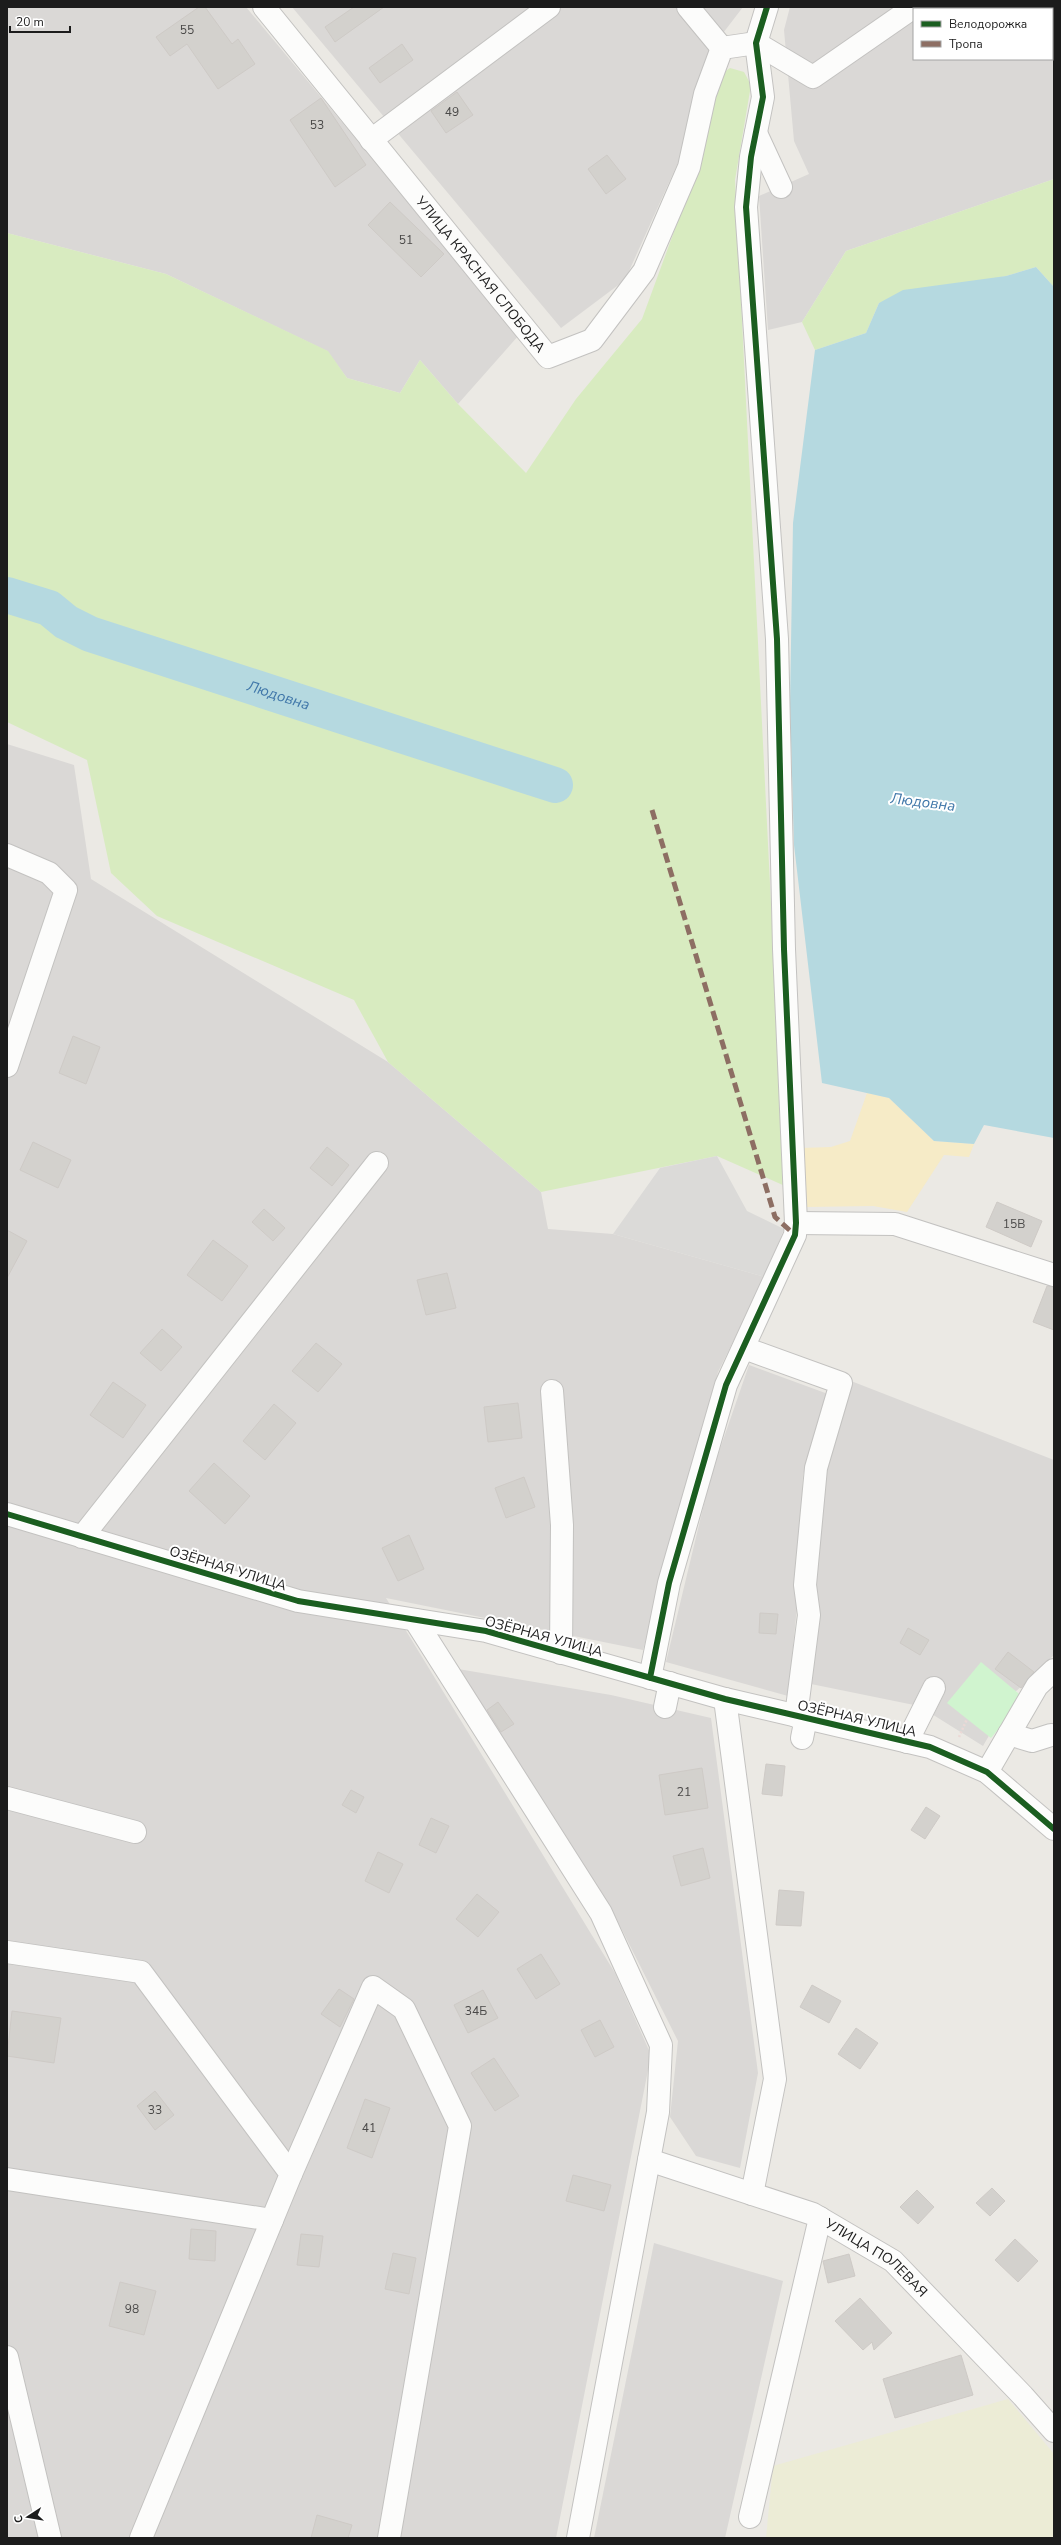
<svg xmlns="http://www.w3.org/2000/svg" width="1061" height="2545" viewBox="0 0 1061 2545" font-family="'Nunito Sans',sans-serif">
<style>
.residential{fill:#dad8d6;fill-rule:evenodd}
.farmland{fill:#ececd6}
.grass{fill:#d8ebc0}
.sand{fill:#f6ebc7}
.park{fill:#d0f4cf}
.parking{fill:#dbdad8}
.water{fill:#b5d9e0}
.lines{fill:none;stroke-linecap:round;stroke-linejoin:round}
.river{stroke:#b5d9e0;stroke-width:36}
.building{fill:#d3d1cd;stroke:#cecac6}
.minor-casing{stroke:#c3c2c0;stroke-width:24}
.path{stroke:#ebd9d6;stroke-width:2.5;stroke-dasharray:2 2;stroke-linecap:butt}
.minor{stroke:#fcfcfb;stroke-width:22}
.quiet{stroke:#8d6e63;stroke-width:5;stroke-dasharray:10 5;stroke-linecap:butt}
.cycleway-casing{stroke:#fff;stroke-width:8}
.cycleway{stroke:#1b5e20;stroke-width:6}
.labels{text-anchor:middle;stroke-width:4;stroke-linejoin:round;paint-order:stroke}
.number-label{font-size:12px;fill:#4a4948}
.street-label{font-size:14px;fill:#1c1c1c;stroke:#fff}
.water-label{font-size:15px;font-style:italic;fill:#4077a9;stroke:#fff}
</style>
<rect width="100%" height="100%" fill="#ebe9e4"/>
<path class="residential" d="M7 7H246L519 335 458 404 420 360 400 393 347 378 327 351 166 274 7 233Z
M292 7H743L720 37 680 158 625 280 561 328Z
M790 7H1054V179L846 251 802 322 768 330 759 196 809 174 794 141 784 30ZM914 9H1052V59H914Z
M7 744 74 765 91 879 388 1062 541 1192 548 1229 613 1234 765 1277 718 1372 643 1650 386 1598 615 1973 651 2055 556 2538H7Z
M749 1365 828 1394 803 1475 797 1607 788 1696 666 1662 711 1475Z
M851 1381 1054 1460V1655L1013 1694 983 1746 919 1706 811 1684 820 1617 813 1606 825 1466Z
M458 1669 611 1695 711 1718 758 2073 740 2168 696 2156 670 2117 678 2041 614 1914Z
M654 2243 783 2281 725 2538H594Z"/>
<path class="farmland" d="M1008 2399 1054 2454V2538H766L773 2466Z"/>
<path class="grass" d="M730 68 744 72 751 85 735 180 785 1186 717 1156 541 1192 388 1062 354 1000 157 916 111 873 87 760 7 722V233L166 274 328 351 347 378 400 393 420 360 458 404 526 473 576 399 642 319 701 158 718 76Z
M1054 179V287L1036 267 1006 276 879 303 866 333 815 350 802 322 846 251Z"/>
<path class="sand" d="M867 1093 889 1098 934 1141 974 1144 969 1157 944 1155 907 1212 873 1206 805 1207 801 1148 831 1147 850 1141Z"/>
<path class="park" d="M981 1662 1024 1698 991 1738 947 1703Z"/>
<path class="parking" d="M717 1156 747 1211 784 1229 765 1277 613 1234 660 1168Z"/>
<path class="water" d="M1036 267 1054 287V1138L984 1125 974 1144 934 1141 889 1098 822 1083 794 845 790 704 793 523 815 350 866 333 879 303 903 290 1006 276Z"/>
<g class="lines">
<path class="river" id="s1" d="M7 595 49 608 66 622 90 634 555 785"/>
</g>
<path class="building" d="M199 7H205L232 44 238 39 255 64 218 89 187 44 170 56 156 37Z
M354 7H384L335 42 325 27Z
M402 44 413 60 380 83 369 68Z
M457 92 473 115 446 133 431 111Z
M321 98 366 165 335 187 290 120Z
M607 155 626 179 606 194 588 169Z
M390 202 444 254 421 277 368 225Z
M73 1036 100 1047 86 1084 59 1073Z
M33 1142 71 1160 58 1188 20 1170Z
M327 1147 349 1165 332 1186 310 1168Z
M997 1202 1042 1221 1031 1247 986 1227Z
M264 1209 285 1228 273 1241 252 1222Z
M7 1230 27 1241 7 1278Z
M213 1240 248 1266 222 1301 187 1275Z
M447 1273 456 1308 426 1315 417 1280Z
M1047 1286 1054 1287V1330L1033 1322Z
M162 1329 182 1347 161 1371 140 1353Z
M316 1343 342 1364 318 1392 292 1371Z
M113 1382 146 1405 123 1438 90 1415Z
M518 1403 522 1438 488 1442 484 1407Z
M274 1404 296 1423 265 1460 243 1441Z
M214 1463 250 1496 225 1524 189 1491Z
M524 1477 535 1507 506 1518 495 1488Z
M409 1535 424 1569 398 1581 382 1548Z
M760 1613 778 1614 776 1634 759 1633Z
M908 1628 929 1640 920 1655 900 1643Z
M1008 1652 1034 1672 1021 1688 995 1669Z
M498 1702 514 1724 501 1732 487 1710Z
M766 1764 785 1766 782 1796 762 1794Z
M702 1768 708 1808 665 1815 659 1775Z
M351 1790 364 1797 356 1813 342 1805Z
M926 1807 940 1816 925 1839 911 1830Z
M431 1818 449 1826 436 1853 419 1845Z
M703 1848 710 1878 681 1886 673 1856Z
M378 1852 403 1864 389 1893 365 1881Z
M779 1890 804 1892 801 1926 776 1925Z
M477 1894 499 1912 478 1937 456 1919Z
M541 1954 560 1984 536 1999 517 1969Z
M812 1985 841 2001 829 2023 800 2007Z
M339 1989 354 1999 340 2027 321 2014Z
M483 1990 498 2018 468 2033 454 2005Z
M12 2011 61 2018 54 2063 7 2056Z
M600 2020 614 2047 595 2057 581 2030Z
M856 2028 878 2043 860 2069 838 2054Z
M494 2058 519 2096 495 2111 471 2073Z
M155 2091 174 2115 155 2130 137 2106Z
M365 2099 390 2108 372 2158 347 2148Z
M573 2175 611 2185 604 2211 566 2201Z
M992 2188 1005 2201 990 2216 976 2203Z
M917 2190 934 2207 918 2224 900 2207Z
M191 2229 216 2231 215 2261 189 2259Z
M301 2234 323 2236 319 2267 297 2265Z
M1015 2239 1038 2261 1018 2282 995 2260Z
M393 2253 416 2258 409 2294 385 2289Z
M849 2254 855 2276 828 2283 823 2261Z
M120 2282 156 2291 144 2335 109 2326Z
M860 2298 892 2333 874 2350 872 2342 863 2350 835 2321Z
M961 2355 973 2395 895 2418 883 2379Z
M317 2515 352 2525 348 2538H311Z"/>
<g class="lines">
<g class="minor-casing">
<g id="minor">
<path id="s2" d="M264 7 548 357 592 340 644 271 689 167 705 94 722 48 756 43"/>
<path d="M688 7 722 48"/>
<path d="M756 43 813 77 914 7"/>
<path d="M756 133 781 187"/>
<path d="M371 140 549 7"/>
<path d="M7 855 49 873 66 890 7 1066"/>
<path d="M796 1223 895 1224 1054 1275"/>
<path d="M744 1348 841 1383 816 1468 805 1585 809 1615 796 1716"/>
<path d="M552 1391 562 1525 561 1653"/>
<path d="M7 1514 298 1601 486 1631 725 1699 930 1747 987 1772 1054 1829"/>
<path d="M82 1537 377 1163"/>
<path d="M415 1620 601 1913 661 2045 658 2112 578 2538"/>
<path d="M650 1678 669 1583 726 1385 795 1235 796 1223 784 949 777 639 746 207 751 157 763 97 756 43 767 7"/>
<path d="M725 1699 775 2079 752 2194"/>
<path d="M665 1707 670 1683"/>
<path d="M1009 1734 1032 1741 1051 1735"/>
<path d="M802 1738 806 1718"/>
<path d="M907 1742 934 1688"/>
<path d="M987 1772 1037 1686 1054 1670"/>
<path d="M7 1798 135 1832"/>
<path d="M7 1952 141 1972 291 2174 141 2538"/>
<path id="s3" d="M649 2160 813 2214 893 2261 1023 2396 1054 2431"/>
<path d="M291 2174 373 1987 404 2009 460 2126 389 2538"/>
<path d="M7 2179 272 2220"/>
<path d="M7 2357 50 2538"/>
<path d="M750 2517 820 2218"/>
</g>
</g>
<path class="path" d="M959 1737 967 1719"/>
<use href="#minor" class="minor"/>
<path class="quiet" d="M652 810 775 1217 795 1235"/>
<g class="cycleway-casing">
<path id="cycleway" d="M7 1514 298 1601 486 1631 725 1699 930 1747 987 1772 1054 1829
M650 1678 669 1583 726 1385 795 1235 796 1223 784 949 777 639 746 207 751 157 763 97 756 43 767 7"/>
</g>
<use href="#cycleway" class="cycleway"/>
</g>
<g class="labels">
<g class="number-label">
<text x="187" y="34">55</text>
<text x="452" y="116">49</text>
<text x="317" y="129">53</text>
<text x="406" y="244">51</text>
<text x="1014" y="1228">15В</text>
<text x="684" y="1796">21</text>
<text x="476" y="2015">34Б</text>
<text x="155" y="2114">33</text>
<text x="369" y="2132">41</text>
<text x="132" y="2313">98</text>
</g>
<g class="street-label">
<text dy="5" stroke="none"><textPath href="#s2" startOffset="344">УЛИЦА КРАСНАЯ СЛОБОДА</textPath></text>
<text transform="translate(228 1568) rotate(17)" y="5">ОЗЁРНАЯ УЛИЦА</text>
<text transform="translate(544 1636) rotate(15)" y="5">ОЗЁРНАЯ УЛИЦА</text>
<text transform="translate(857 1718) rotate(13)" y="5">ОЗЁРНАЯ УЛИЦА</text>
<text dy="5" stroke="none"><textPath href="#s3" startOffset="250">УЛИЦА ПОЛЕВАЯ</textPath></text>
</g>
<g class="water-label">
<text dy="5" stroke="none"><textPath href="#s1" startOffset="291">Людовна</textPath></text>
<text transform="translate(923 802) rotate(7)" y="5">Людовна</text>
</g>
</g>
<rect width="1061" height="2545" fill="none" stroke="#1c1c1c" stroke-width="16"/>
<rect x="913" y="8" width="140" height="52" fill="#ffffff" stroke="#a4a4a4"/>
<rect x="921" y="21" width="20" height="6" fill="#1b5e20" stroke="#a4a4a4"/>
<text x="949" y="28" font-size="12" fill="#1c1c1c">Велодорожка</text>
<rect x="921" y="41" width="20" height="6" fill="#8d6e63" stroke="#a4a4a4"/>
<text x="949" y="48" font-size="12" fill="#1c1c1c">Тропа</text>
<g transform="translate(28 2517) rotate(258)" stroke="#ffffff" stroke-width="3" paint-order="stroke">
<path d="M0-3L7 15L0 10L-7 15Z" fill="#1c1c1c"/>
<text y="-6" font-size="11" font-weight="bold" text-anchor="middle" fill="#1c1c1c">С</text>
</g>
<path d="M10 26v6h60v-6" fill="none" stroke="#1c1c1c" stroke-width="2"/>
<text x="16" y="26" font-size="12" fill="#1c1c1c" stroke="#ffffff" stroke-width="3" paint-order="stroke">20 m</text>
</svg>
